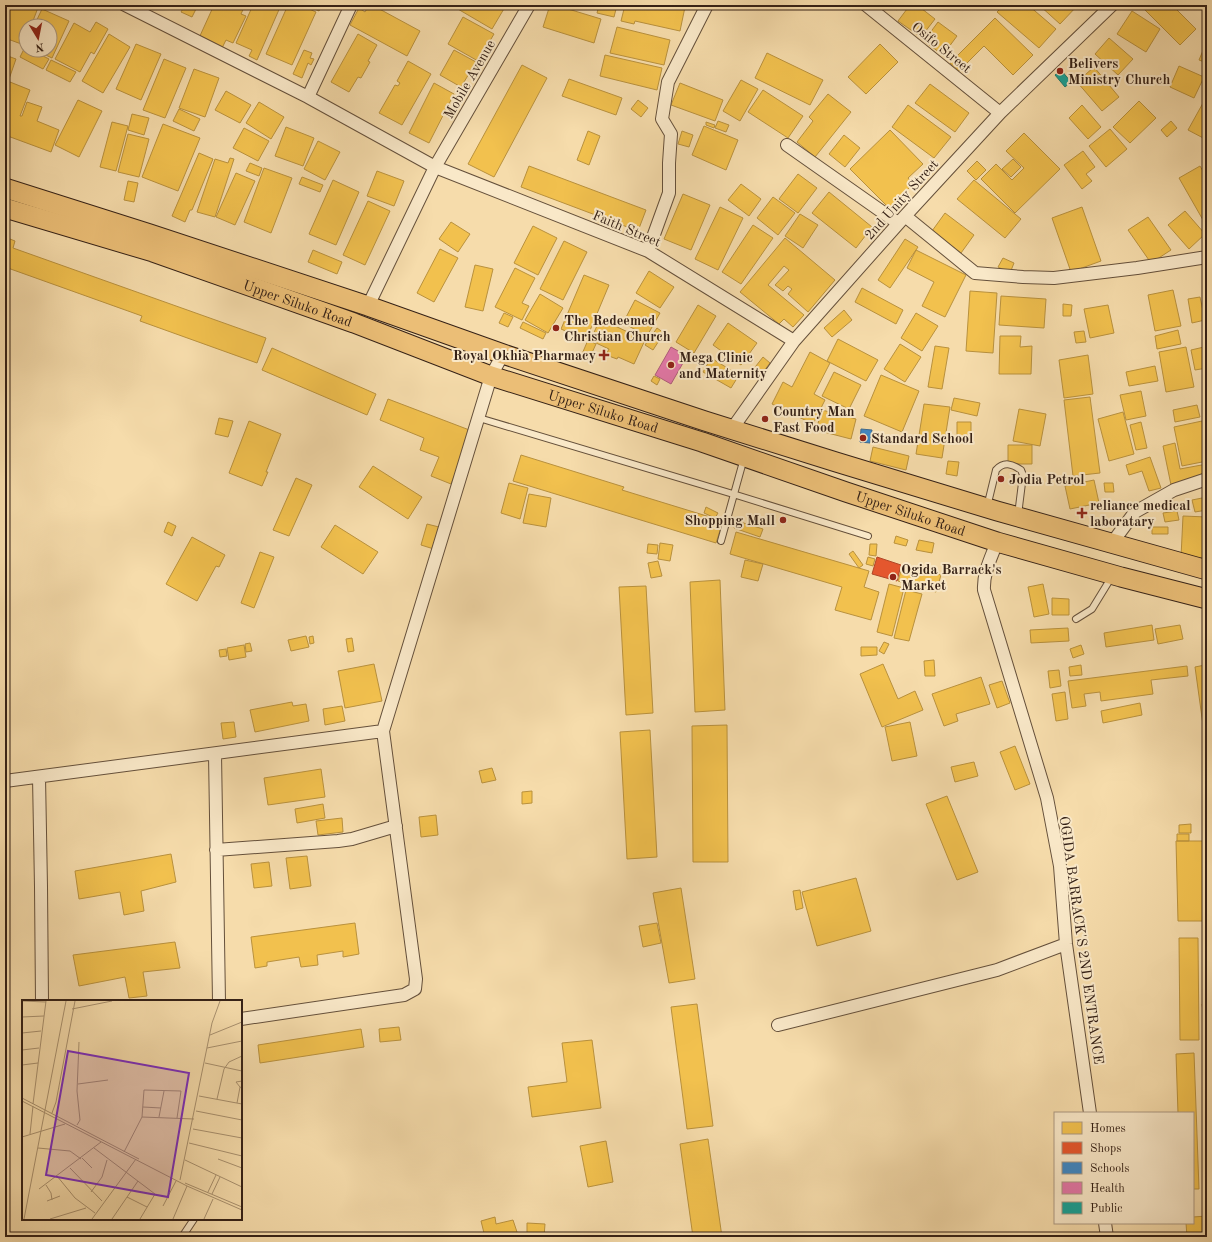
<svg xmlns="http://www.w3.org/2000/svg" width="1212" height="1242" viewBox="0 0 1212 1242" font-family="'Old Standard TT',serif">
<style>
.homes{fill:#f2c14e;stroke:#b9913d}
.shops{fill:#e4572e;stroke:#b04727}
.schools{fill:#3f88c5;stroke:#3c6990}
.health{fill:#e377a8;stroke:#af5d7c}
.public{fill:#17a398;stroke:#207c71}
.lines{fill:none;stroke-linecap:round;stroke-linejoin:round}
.service-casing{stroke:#65503b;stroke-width:8}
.minor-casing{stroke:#65503b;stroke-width:14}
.primary-casing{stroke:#352116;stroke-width:21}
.service{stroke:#f9e8c8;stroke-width:6}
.minor{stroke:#f9e8c8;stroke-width:12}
.primary{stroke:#ebbe76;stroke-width:19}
.poi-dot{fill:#8f2418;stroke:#f9e8c8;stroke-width:1.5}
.labels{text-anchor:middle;stroke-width:4;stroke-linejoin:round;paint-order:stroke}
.street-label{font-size:14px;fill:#352116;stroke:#f9e8c8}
.poi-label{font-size:14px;font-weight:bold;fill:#352116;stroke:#f9e8c8;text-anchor:start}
.inset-road{fill:none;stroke:#a9916f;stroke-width:1}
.view{fill:#7b2cbf;fill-opacity:0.15;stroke:#7b2cbf;stroke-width:2}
.inset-edge{fill:none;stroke:#352116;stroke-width:2}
</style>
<rect width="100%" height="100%" fill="#f6dcab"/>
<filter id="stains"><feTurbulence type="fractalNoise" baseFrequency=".005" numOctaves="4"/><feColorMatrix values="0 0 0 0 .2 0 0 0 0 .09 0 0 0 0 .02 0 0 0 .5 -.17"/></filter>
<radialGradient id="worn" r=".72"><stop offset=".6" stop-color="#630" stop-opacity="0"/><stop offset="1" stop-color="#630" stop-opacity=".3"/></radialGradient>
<path class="homes" d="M7 5H39L31 26H26V39L24 45 5 38V9Z
M185 5H198L192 17 181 12Z
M214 5H245L241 14 246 16 233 43 226 40 222 48 199 38Z
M253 5H281L257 60 249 56 252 50 236 43Z
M288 5H300L316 12 292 65 266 54Z
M306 5H322L319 11Z
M369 5H372L420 31 407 56 350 25 359 8 365 12Z
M451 5H500L505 7 492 29Z
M509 5H518L517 9Z
M550 5H555L601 19 594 43 543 27Z
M599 5H617L614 17 597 13Z
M625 5H676L685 7 680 31 635 21 634 24 621 21Z
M890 5H901L897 10Z
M910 5H917L935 19 921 37 898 21Z
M1004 5H1028L1056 29 1039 48 997 12Z
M1039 5H1078L1060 24Z
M1146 5H1172L1196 29 1180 45 1143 8Z
M42 9 69 21 52 58 35 50H50V26H34Z
M1132 11 1160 29 1146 52 1117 34Z
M463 17 494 34 478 61 448 44Z
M995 18 1033 55 1013 75 984 46 959 71 950 63Z
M96 22 108 29 94 54 91 52 80 72 55 59 74 23 90 32Z
M938 22 957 36 943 55 924 41Z
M617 27 670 40 664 65 610 53Z
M109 34 130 47 103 93 82 81Z
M358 34 377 45 368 61 370 62 361 78 358 77 349 92 331 82Z
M1109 38 1133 59 1118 75 1095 54Z
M1207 41V63L1199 60Z
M136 44 161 54 141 100 116 89Z
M880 44 898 62 866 94 848 77Z
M25 47 26 50H31L49 59 43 69 20 57Z
M304 50 312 53 310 58 314 59 311 65 308 63 302 78 293 74Z
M454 50 476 62 461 87 440 75Z
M767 53 823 80 810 105 755 78Z
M5 55 16 59 8 82 5 81Z
M605 55 662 68 657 90 600 76Z
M164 59 186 68 165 118 143 110Z
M51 60 76 72 70 82 46 70Z
M408 61 431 74 402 125 379 113 395 85 398 86 400 83 397 81Z
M522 65 547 78 494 177 468 164Z
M1179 66 1204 77 1194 98 1170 87Z
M1094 67 1119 97 1102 111 1077 82Z
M194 69 219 78 205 117 179 108Z
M569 79 622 98 616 115 562 96Z
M741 80 758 89 740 121 723 111Z
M10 82 30 90 20 116H22L27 102 42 107 37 121 59 130 51 152 5 135V96Z
M434 83 454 94 429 143 409 133Z
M680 83 723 100 715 121 671 105Z
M930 84 969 113 955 132 915 103Z
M763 90 803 116 788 138 748 112Z
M226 91 251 105 240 123 215 110Z
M828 94 851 112 815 157 797 142 813 121 809 117Z
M78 100 102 111 79 157 55 145Z
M638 100 648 108 641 117 631 109Z
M1139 101 1156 118 1130 143 1113 127Z
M259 102 284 117 271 139 246 123Z
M1203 103 1207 105V140L1188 130Z
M908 105 951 137 934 158 892 127Z
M1082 105 1101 127 1088 139 1069 118Z
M179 109 200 119 194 131 173 121Z
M132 114 149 118 144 135 128 130Z
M718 121 729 125 726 132 715 128Z
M1171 121 1177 128 1167 137 1161 130Z
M112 122 128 126 116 171 100 167Z
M706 122 715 125 714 128 706 125Z
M163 124 200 138 178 191 142 177Z
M704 126 738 140 726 170 692 155Z
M286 127 314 138 303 166 275 156Z
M244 128 269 141 258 161 233 148Z
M1110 129 1127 149 1106 167 1089 146Z
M890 130 923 164 908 178 913 184 889 208 850 169Z
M588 131 600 136 589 165 577 160Z
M682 131 693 135 689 147 678 144Z
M1024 133 1060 169 1015 213 981 179 996 164 1012 180 1024 168 1006 151Z
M128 134 149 139 139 177 118 172Z
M844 135 860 148 845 167 829 154Z
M318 141 340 152 325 180 304 169Z
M1083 151 1095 167 1086 174 1092 181 1082 189 1064 165Z
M199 153 213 159 192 210H190L185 222 172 216Z
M230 158 234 159 215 217 197 212 215 159 228 163Z
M1013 159 1021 167 1011 177 1002 169Z
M977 161 986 170 976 180 967 171Z
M250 163 262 168 259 176 246 171Z
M529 166 646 210 638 231 521 187Z
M1200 166 1207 178V227L1179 178Z
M264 168 292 178 271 233 244 222Z
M377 171 404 181 394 206 367 196Z
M236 173 255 181 235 225 216 217Z
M798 174 817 188 798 213 779 199Z
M302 177 323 185 320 192 299 184Z
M333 180 359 192 336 245 309 234Z
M974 180 1021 219 1005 238 957 199Z
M128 181 138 183 134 202 124 200Z
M741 184 761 199 749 216 728 200Z
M829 192 872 227 856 248 812 213Z
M683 194 710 205 691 250 664 239Z
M773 197 795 213 778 235 757 218Z
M368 201 390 211 365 265 343 255Z
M720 207 743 218 718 270 695 259Z
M1082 207 1101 261 1071 272 1052 218Z
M1185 211 1205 234 1189 249 1168 225Z
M945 213 974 235 961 253 932 231Z
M800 214 818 225 803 248 785 236Z
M1148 217 1171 250 1151 263 1128 230Z
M451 222 470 234 458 252 439 239Z
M753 225 773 238 741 284 722 272Z
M533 226 557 238 538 275 514 263Z
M5 237 15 241 13 248 266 338 257 363 140 321 142 316 5 267Z
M785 238 835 280 808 312 788 294 792 289 788 286 783 291 775 285 789 270 784 266 768 285 804 315 793 327 784 319 779 324 740 292Z
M905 239 918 247 890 288 878 280Z
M564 241 587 252 563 300 540 289Z
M440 249 458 258 434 302 417 293Z
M313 250 342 262 337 274 308 262Z
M916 250 966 275 945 317 922 306 934 282 907 268Z
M1003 258 1014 263 1010 273 998 267Z
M475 265 493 269 483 311 465 307Z
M515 268 535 278 522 303 529 306 522 320 495 307Z
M649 271 674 287 660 308 636 293Z
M584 275 609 285 586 340 561 329Z
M1207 285V313L1203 286Z
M862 288 903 310 896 324 855 302Z
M1173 290 1181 326 1155 331 1148 295Z
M970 291 997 293 993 353 966 351Z
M540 294 563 308 548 333 525 320Z
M1001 296 1046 299 1044 328 999 325Z
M1200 297 1205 320 1192 323 1188 299Z
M635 300 660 313 647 336 623 323Z
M1063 304 1072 305 1071 316H1063Z
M698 305 716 316 694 353 676 342Z
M1108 305 1114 333 1090 338 1084 309Z
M844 310 852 320 832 337 824 328Z
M504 313 513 317 508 327 499 323Z
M916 313 938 326 922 351 901 338Z
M600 319 645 340 634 364 618 357 617 359 606 355 609 349 596 343 597 340 592 337Z
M523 322 546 333 543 339 520 328Z
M728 323 757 343 741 365 713 345Z
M657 328 664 333 653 350 645 345Z
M1178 330 1181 344 1157 349 1155 336Z
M1084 331 1086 342 1076 343 1074 332Z
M1000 336H1021L1020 347 1032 346 1031 374H999Z
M838 339 878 360 866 381 827 361Z
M588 340 596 344 590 357 582 354Z
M900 344 921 357 905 382 884 369Z
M935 346 949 348 942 389 928 387Z
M1186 347 1194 387 1166 392 1159 352Z
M1204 347 1207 368 1195 370 1191 350Z
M272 348 376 394 367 415 262 370Z
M810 352 830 363 814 394 825 400 813 424 772 404 783 382 792 387Z
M1088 355 1093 394 1064 398 1059 360Z
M763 357 770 363 760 376 752 371Z
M711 358 739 375 731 388 703 372Z
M1155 366 1158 381 1129 386 1126 372Z
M834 372 861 385 849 409 822 396Z
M881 375 919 391 902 432 864 416Z
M654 376 660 379 657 385 651 381Z
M1141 391 1146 416 1126 420 1120 395Z
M1090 397 1100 473 1073 476 1064 400Z
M954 398 980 403 977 416 951 410Z
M388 399 472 431 451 484 431 476 439 457 420 450 424 438 380 420Z
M924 404 950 407 942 458 916 454Z
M1197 405 1200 417 1175 422 1173 410Z
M1019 409 1046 414 1040 446 1013 441Z
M822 410 856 419 851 439 816 430Z
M1123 412 1134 454 1109 461 1098 419Z
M219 418 233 421 228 437 215 434Z
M249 421 281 434 266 472H268L262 486 229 473Z
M1202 421 1207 446V461L1182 466 1174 427Z
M957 422H971V439H957Z
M1141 422 1147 448 1136 450 1130 425Z
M1175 443 1180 469 1207 464V478L1171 485 1163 446Z
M1008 445H1032V464H1008Z
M873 447 909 456 906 470 870 461Z
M521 455 624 487 622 490 723 521 716 543 513 481Z
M1150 457 1161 488 1149 491 1142 471 1129 475 1126 465Z
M948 461 959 462 957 476 946 474Z
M373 466 422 497 408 519 359 487Z
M296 478 312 485 289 536 273 530Z
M1094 480 1099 503 1070 509 1065 486Z
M509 483 528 488 520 519 501 513Z
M1104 483H1113L1114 492H1105Z
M529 494 551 498 546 527 523 523Z
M1207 497V510L1195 512 1192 500Z
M706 507 718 513 715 518 704 513Z
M1177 511 1179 520 1165 522 1163 513Z
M1183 516 1207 517V558L1181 557Z
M737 521 763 529 760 537 734 528Z
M168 522 176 526 172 536 164 532Z
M427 524 443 528 437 550 421 545Z
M335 525 378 552 363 574 321 547Z
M1152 527H1168V534H1152Z
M736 532 869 571 864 587 879 592 871 620 835 610 842 587 730 554Z
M896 536 908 540 906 546 894 543Z
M192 537 225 555 219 567 216 566 197 601 166 584Z
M919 540 934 543 932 553 916 550Z
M660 543 673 545 670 561 658 559Z
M648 544 658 545 657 554 647 553Z
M870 544H877L876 556 869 555Z
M853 551 863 565 859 568 849 554Z
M260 552 274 557 254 608 241 603Z
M868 557 875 559 873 566 866 564Z
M745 560 763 564 758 581 741 577Z
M658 561 662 576 651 578 648 563Z
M903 564 941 575 936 592 898 581Z
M720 580 725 710 695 712 690 582Z
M889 584 904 588 892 636 877 632Z
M1043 584 1049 614 1034 617 1028 587Z
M646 586 653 713 626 715 619 587Z
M906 590 922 594 909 641 894 638Z
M1052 598 1069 599V615H1052Z
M1152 625 1154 640 1106 647 1104 633Z
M1180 625 1183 639 1158 644 1155 629Z
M1068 628 1069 641 1031 643 1030 630Z
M306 636 309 647 291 651 288 640Z
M313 636 314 643 310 644 309 637Z
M352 638 354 651 348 652 346 639Z
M884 642 889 644 884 654 879 651Z
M250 643 252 651 246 652 245 644Z
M244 645 246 657 229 660 227 648Z
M1081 645 1084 654 1073 658 1070 649Z
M861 647H877V655L861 656Z
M226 649 227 656 220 657 219 650Z
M1207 649V754L1195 667 1205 665 1203 650Z
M934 660 935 676H925L924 661Z
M374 664 382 701 345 708 338 671Z
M883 664 898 699 915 691 923 710 882 727 860 674Z
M1081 665 1082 675 1070 676 1069 667Z
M1187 666 1188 676 1151 680 1153 694 1101 701 1100 692 1084 694 1086 706 1072 708 1068 681Z
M1059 670 1061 686 1050 688 1048 671Z
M981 677 990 704 956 714 958 721 944 726 932 694Z
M1002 681 1010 703 997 708 989 685Z
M1065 692 1068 719 1056 721 1052 694Z
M292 702 293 706 306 704 309 721 255 732 250 710Z
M1140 703 1142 715 1103 723 1101 711Z
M342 706 345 721 325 725 323 709Z
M234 722 236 737 223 739 221 723Z
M910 722 917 756 892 761 885 727Z
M727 725 728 862H693L692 726Z
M650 730 657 857 627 859 620 732Z
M1015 746 1030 784 1015 790 1000 752Z
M974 762 978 776 955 782 951 767Z
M492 768 496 780 482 783 479 771Z
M321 769 325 797 268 805 264 778Z
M532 791V803L522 804V792Z
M947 796 978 872 957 880 926 804Z
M323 804 325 818 297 823 295 809Z
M436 815 438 835 421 837 419 817Z
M342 818 343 832 318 835 316 821Z
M1191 824V833H1179V825Z
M1177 834H1189V841H1177Z
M1176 841H1207V921H1178Z
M171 854 176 882 141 891 144 911 124 915 120 892 79 899 75 871Z
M307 856 311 886 290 889 286 858Z
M269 862 272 886 254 888 251 864Z
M856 878 871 931 817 946 802 892Z
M681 888 695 979 669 983 653 893Z
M800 890 803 908 796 910 793 891Z
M355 923 359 954 343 957V951L317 955 318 965 301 967 299 957 267 962V966L255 968 251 937Z
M657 923 661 943 643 947 639 926Z
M1179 938H1198L1199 1040H1180Z
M175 942 180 968 143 972 147 996 129 998 125 977 79 986 73 955Z
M697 1004 713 1126 687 1129 671 1007Z
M1202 1004H1207V1025L1205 1026Z
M399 1027 401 1040 380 1042 379 1029Z
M361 1029 364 1047 260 1063 258 1045Z
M592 1040 601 1108 532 1117 528 1087 567 1082 562 1043Z
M1194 1053 1199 1189H1193V1113H1178L1176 1054Z
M1205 1092H1207V1189H1204Z
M708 1139 722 1237H693L680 1144Z
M606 1141 613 1182 588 1187 580 1146Z
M1207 1216V1237H1187L1186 1223H1193V1217Z
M495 1217 496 1224 513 1220 518 1235 512 1237H485L481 1221Z
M527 1223 545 1224 544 1237H527Z"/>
<path class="shops" d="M877 557 901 565 897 581 872 574Z"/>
<path class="schools" d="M861 429 872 430 870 443 860 442Z"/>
<path class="health" d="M671 347 687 356 671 384 655 375Z"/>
<path class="public" d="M1061 70 1071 82 1065 87 1055 75Z"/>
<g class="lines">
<g class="service-casing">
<path id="service" d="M479 418 733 494 868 536
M987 507 996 470C1004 461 1012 464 1021 470L1023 475 1018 515
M721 541 744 458
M1076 619 1092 609 1111 578
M182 1237 194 1219"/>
</g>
<g class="minor-casing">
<path id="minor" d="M125 5 308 97 435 167 648 251 794 341
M866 5 1000 113
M308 97 351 5
M787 145 898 223
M905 216 975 273 1023 277 1054 278 1137 268 1207 257
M648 251 669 193V163L671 134 662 119 668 82 707 5
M368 306 435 167 529 5
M732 429 794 341 905 216 1000 113 1112 5
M997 542C991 558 983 573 984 590L1047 798 1060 866 1066 944 1090 1113
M1112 543 1135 512 1174 490 1207 479
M215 754 219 1001
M39 777 41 887 42 1001
M5 781 383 731
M216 850 338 841 352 839 396 826
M241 1019 404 995 415 989 416 979 383 731 491 376 503 354
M778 1025 997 970 1066 944
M1105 1223 1107 1237"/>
</g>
<g class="primary-casing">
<g id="primary">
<path d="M5 188 150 234 368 306 503 354 705 421 836 462 997 511 1207 570"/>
<path id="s1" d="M5 208 153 252 354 323 491 376 702 442 846 492 997 542 1121 577 1207 599"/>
</g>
</g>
<use href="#service" class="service"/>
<use href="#minor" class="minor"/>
<use href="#primary" class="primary"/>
</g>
<g class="poi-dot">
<circle cx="1060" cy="71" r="4"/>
<circle cx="556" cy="328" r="4"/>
<path d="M602 349h4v4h4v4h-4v4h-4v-4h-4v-4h4z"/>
<circle cx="671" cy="365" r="4"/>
<circle cx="765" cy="419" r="4"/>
<circle cx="863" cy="438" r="4"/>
<circle cx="1001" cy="479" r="4"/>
<path d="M1080 507h4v4h4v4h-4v4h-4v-4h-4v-4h4z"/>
<circle cx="783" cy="520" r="4"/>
<circle cx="893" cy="577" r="4"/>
</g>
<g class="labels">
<g class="street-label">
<text transform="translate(942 47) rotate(39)" y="5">Osifo Street</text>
<text transform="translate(469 79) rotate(-60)" y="5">Mobile Avenue</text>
<text transform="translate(901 199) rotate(-48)" y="5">2nd Unity Street</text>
<text transform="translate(627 228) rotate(23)" y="5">Faith Street</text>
<text dy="5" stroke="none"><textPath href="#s1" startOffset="308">Upper Siluko Road</textPath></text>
<text dy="5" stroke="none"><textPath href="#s1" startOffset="632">Upper Siluko Road</textPath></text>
<text dy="5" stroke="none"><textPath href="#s1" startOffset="956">Upper Siluko Road</textPath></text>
<text transform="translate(1082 940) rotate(82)" y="5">OGIDA BARRACK'S 2ND ENTRANCE</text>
</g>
<g class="poi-label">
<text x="1068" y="68">Belivers<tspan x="1068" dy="16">Ministry Church</tspan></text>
<text x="564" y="325">The Redeemed<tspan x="564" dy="16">Christian Church</tspan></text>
<text x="596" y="360" text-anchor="end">Royal Okhia Pharmacy</text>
<text x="679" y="362">Mega Clinic<tspan x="679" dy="16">and Maternity</tspan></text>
<text x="773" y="416">Country Man<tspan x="773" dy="16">Fast Food</tspan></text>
<text x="871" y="443">Standard School</text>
<text x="1009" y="484">Jodia Petrol</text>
<text x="1090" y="510">reliance medical<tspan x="1090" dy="16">laboratary</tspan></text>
<text x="775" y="525" text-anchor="end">Shopping Mall</text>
<text x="901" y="574">Ogida Barrack's<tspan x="901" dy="16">Market</tspan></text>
</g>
</g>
<g transform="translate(22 1000)">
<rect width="220" height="220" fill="#f6dcab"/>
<path class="inset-road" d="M0 1 24 2M50 9 90 1M0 17 22 16M0 33 19 31M188 35 220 22M185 48 220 41M0 50 17 48M183 63 220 71M0 65 16 63M56 84 86 80M218 87 214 82 220 81M177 96 220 104M0 98 117 159M195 99 202 69 207 62 220 56M0 101 165 186 220 210M215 103 218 87 220 88M11 104 24 1M121 107 139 108M174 111 220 120M30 113 34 102 53 1M120 117 172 119M137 117 142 91M55 125 58 120 55 91 57 42M171 129 220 138M8 134 11 106M0 137 43 124M167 143 220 156M16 148 48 151 59 159M72 148 133 194 118 219M102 152 120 117 122 90 159 91 155 118M60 158 70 168M196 159 220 168M163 160 220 187M48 168 80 201M35 176 53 198 73 213M158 180 190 23 198 1M163 183 220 207M24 185 29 193 30 200M17 189 79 142M69 192 80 177 85 160M186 192 194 175M190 194 198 177M105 197 125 207M25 201 38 196M141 206 154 181M2 219 44 1M28 219 64 208M70 219 114 159M90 219 116 181M151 219 165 186M182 219 191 199"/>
<path class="view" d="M46 51 167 73 146 197 24 175Z"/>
<rect width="220" height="220" class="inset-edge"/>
</g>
<rect width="1212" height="1242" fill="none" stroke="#f6dcab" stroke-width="20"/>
<rect x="6" y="6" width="1200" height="1230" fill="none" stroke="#352116" stroke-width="2"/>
<rect x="10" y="10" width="1192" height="1222" fill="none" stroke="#352116"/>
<rect x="1054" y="1112" width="140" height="112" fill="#f9e8c8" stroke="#ab9881"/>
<rect x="1062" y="1122" width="20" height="12" fill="#f2c14e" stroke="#ab9881"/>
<text x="1090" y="1132" font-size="12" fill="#352116">Homes</text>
<rect x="1062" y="1142" width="20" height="12" fill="#e4572e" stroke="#ab9881"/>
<text x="1090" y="1152" font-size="12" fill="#352116">Shops</text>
<rect x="1062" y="1162" width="20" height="12" fill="#3f88c5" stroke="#ab9881"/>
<text x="1090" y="1172" font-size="12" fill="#352116">Schools</text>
<rect x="1062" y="1182" width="20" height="12" fill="#e377a8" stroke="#ab9881"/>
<text x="1090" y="1192" font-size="12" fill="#352116">Health</text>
<rect x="1062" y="1202" width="20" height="12" fill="#17a398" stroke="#ab9881"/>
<text x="1090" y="1212" font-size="12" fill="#352116">Public</text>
<g transform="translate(38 38) rotate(170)"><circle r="19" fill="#f9e8c8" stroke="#ab9881"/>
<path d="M0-3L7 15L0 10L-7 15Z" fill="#8f2418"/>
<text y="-6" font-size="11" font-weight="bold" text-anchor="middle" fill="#352116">N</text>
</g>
<rect width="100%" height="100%" filter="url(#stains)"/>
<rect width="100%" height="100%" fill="url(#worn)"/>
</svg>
